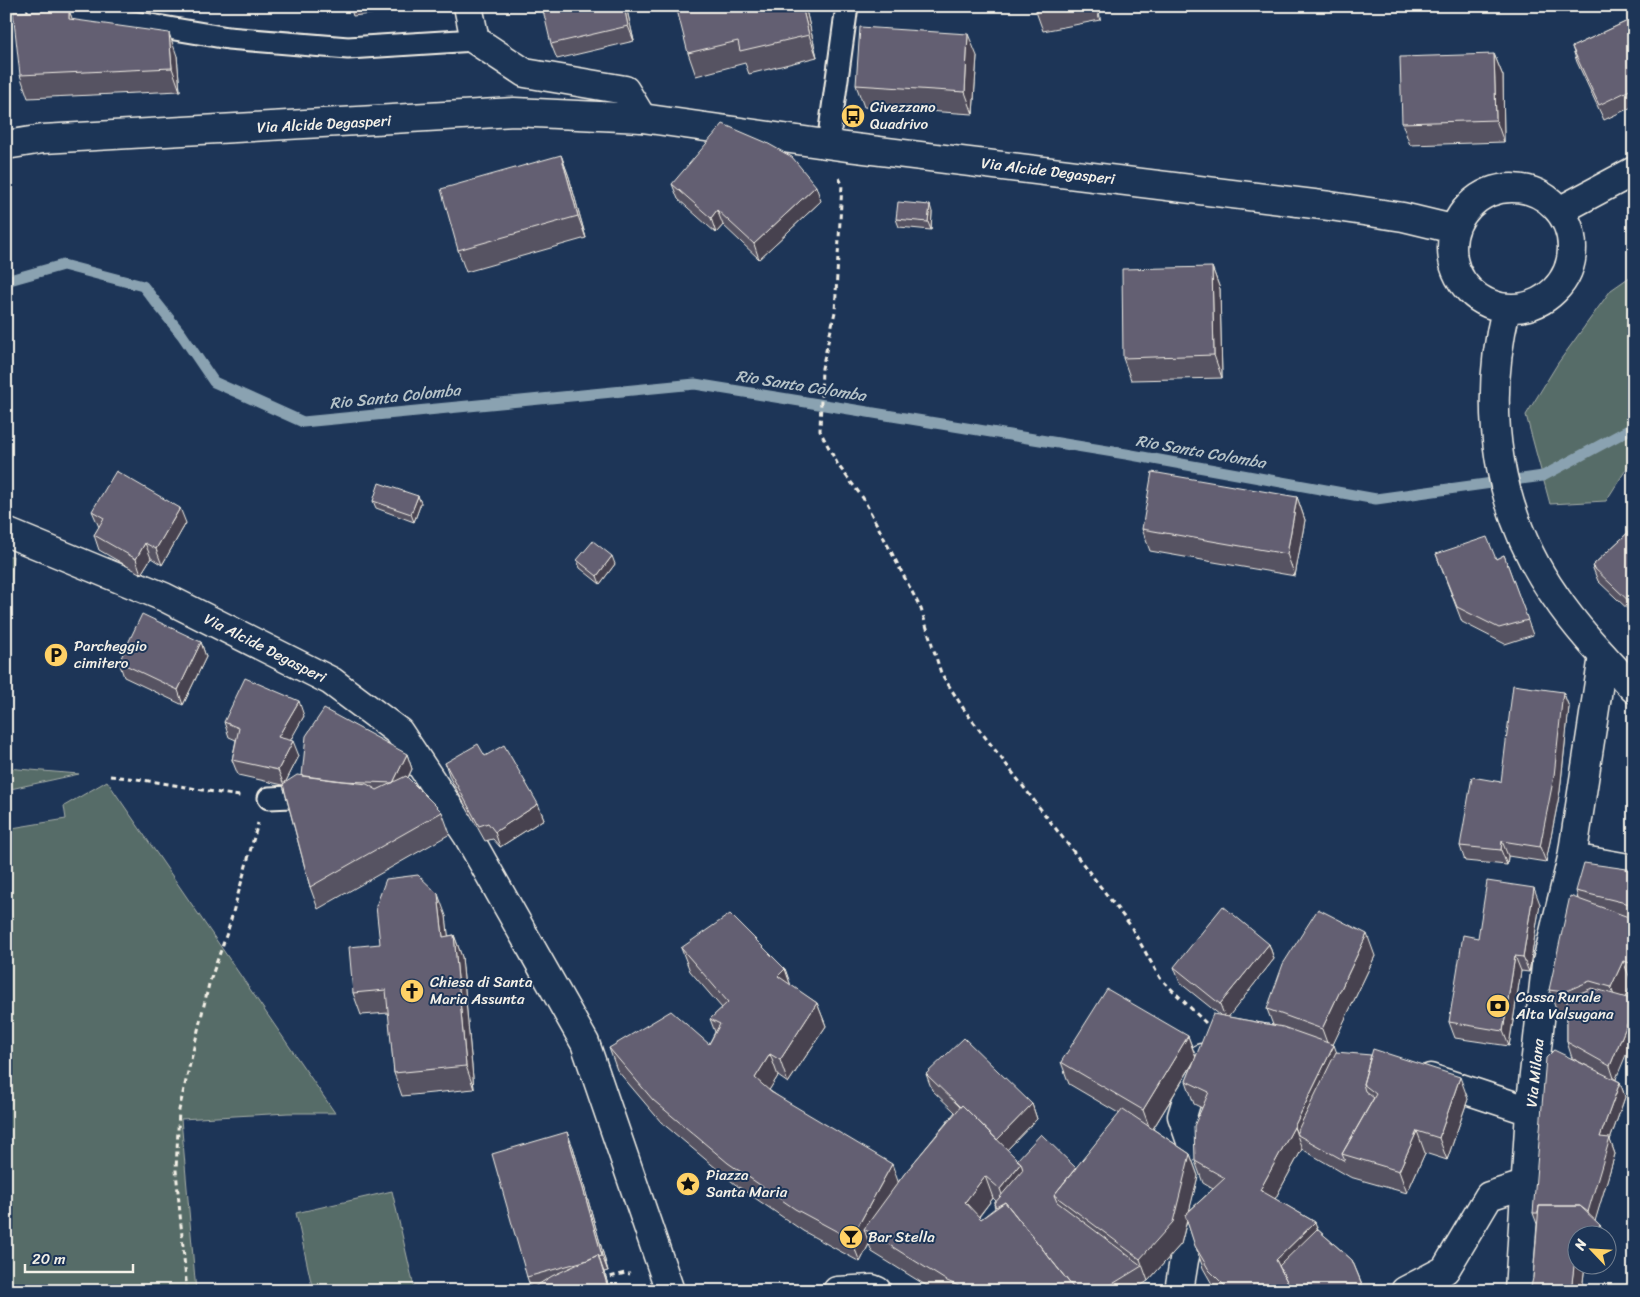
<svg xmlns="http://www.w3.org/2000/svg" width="1640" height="1297" viewBox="0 0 1640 1297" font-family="Sriracha,sans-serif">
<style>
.green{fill:#576c67;stroke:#a6aea8}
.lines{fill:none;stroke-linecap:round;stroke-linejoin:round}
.stream{stroke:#8aa2b1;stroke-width:11}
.service-casing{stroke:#f4f1e8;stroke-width:25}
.pedestrian-casing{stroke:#f4f1e8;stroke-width:31}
.minor-casing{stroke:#f4f1e8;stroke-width:31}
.tertiary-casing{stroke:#f4f1e8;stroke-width:31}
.path{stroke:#f4f1e8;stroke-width:3;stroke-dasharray:5 4;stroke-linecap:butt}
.service{stroke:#1d3557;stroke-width:21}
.pedestrian{stroke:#1d3557;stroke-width:28}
.minor{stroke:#1d3557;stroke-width:28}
.tertiary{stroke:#1d3557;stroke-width:28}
.wall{fill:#565262;stroke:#f4f1e8;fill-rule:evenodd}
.shaded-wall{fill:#464250;stroke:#f4f1e8}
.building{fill:#645f72;stroke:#f4f1e8}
.labels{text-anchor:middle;stroke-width:4;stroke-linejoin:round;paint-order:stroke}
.poi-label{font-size:15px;fill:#f4f1e8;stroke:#1d3557;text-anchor:start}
.street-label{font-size:15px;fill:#f4f1e8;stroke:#1d3557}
.water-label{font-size:16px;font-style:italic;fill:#b6c3c8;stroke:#1d3557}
</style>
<rect width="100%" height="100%" fill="#1d3557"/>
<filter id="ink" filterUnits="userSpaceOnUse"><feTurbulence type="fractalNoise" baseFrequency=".02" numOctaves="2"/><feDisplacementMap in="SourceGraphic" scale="10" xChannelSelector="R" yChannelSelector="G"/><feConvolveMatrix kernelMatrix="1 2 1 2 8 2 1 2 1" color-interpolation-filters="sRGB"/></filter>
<g filter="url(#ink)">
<path class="green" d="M1634 274V457L1606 501 1550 504 1526 415 1558 363 1611 290Z
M6 556H13L6 656Z
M6 768 79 774 6 790Z
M107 781 335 1113H288L181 1119 196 1291H6V829L66 819 64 806Z
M392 1191 415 1291H313L296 1213Z"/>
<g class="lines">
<path class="stream" d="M6 281 63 265 143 286 182 335 214 382 303 422 695 384 1126 454 1376 499 1543 476 1634 427"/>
<g class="service-casing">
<path id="service" d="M38 6 228 38 348 48 475 40
M828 144 847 6
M269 798 314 796"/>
</g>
<g class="pedestrian-casing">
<path id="pedestrian" d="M837 1291 872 1289 877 1291
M1405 1291 1445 1270 1489 1196 1527 1184"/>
</g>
<g class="minor-casing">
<path id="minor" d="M468 6 475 40 525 73 625 90 642 118
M1572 858 1634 869
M1430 1078 1530 1111
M1179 1291 1184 1260 1204 1179 1182 1116 1192 1083 1202 1058
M1519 1291 1530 1111 1546 966 1572 858 1603 656"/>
</g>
<g class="tertiary-casing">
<path id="tertiary" d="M6 145 43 139 514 112 642 118 847 147 1330 206 1403 217 1453 229
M1452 248a60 60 0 1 1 120 0a60 60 0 1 1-120 0Z
M1561 210 1634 171
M1506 309C1482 407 1496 512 1555 596 1577 629 1606 659 1634 689
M6 532 164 597 331 681 399 732 468 836 585 1043 670 1291"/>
</g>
<path class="path" d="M839 178 842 184 835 312 822 368 820 431 838 465 863 498 921 609 941 673 965 711 1130 925 1160 978 1210 1027
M110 776C154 780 197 790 240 796
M602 1279 625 1273 630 1274
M187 1291 176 1170 179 1110 209 984 228 930 258 823"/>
<use href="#service" class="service"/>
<use href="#pedestrian" class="pedestrian"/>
<use href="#minor" class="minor"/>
<use href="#tertiary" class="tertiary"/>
</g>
<path class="wall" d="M350 6H435L353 16Z
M626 6 634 41 557 59 551 44Z
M805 6 817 57 749 74 745 63 696 76 688 53Z
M913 6H930L914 10Z
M1034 6H1099L1100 20 1043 31Z
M69 10 72 19 177 56 180 91 28 98 20 75Z
M1634 18V106L1604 120 1577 62 1572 47Z
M1494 54 1503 76 1504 142 1410 145 1402 123Z
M977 56 973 114 864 107 856 85Z
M561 155 569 177 586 238 466 272 458 250Z
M672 184 821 201 759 259 723 225 716 233 678 199Z
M932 212 931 230 899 227 896 219Z
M1212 267 1220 289 1222 378 1131 380 1123 358Z
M418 496 421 503 414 522 376 508 373 501Z
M1297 497 1305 520 1295 576 1150 551 1142 529Z
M92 511 186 523 162 565 151 558 141 574 99 550 94 535 99 527Z
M1634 527V615L1598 581 1592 566Z
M1436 554 1496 559 1504 555 1533 635 1505 644 1462 622Z
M577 560 615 564 600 584 580 568Z
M201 642 206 657 183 705 124 677 119 662Z
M1563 692 1569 707 1560 791 1546 862 1508 856 1507 865 1465 861 1460 846 1501 782Z
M304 716 290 740 299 756 285 783 302 776 407 754 412 769 408 778 442 812 450 834 318 909 310 887 283 785 238 775 232 760 236 740 229 737 224 722Z
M485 756 538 804 544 819 500 847 493 839 485 841 450 778 445 763Z
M1634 870V984L1632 983 1625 998 1616 1080 1620 1082 1625 1097 1610 1140 1615 1154 1595 1220 1600 1225 1603 1234H1578V1264H1585L1582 1291 1533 1278 1537 1224 1533 1213 1591 1068 1572 1058 1567 1042V1013L1557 1012 1549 990 1578 899 1576 891Z
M1540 904 1529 972 1521 971 1509 1046 1455 1038 1449 1022 1478 938Z
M446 916 448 936 454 935 462 957 474 1089 402 1096 394 1073 389 1013 361 1015 353 993 380 944Z
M1269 944 1274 959 1228 1017 1273 1025 1267 1009 1375 956 1333 1044 1336 1052 1468 1099 1447 1160 1425 1153 1407 1193 1350 1177 1302 1149 1275 1199 1315 1222 1317 1229 1352 1260 1365 1291H1216L1203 1268 1187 1221 1181 1244 1148 1281 1132 1291H935L872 1252 869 1244 860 1262 803 1231 736 1185 661 1122 617 1070 609 1048 709 1044 715 1032 710 1019 722 1008 690 971 681 948 785 969 791 986 817 1003 826 1026 788 1083 778 1076 769 1090 898 1182 955 1112 932 1090 926 1074 1032 1104 1037 1119 1007 1150 1017 1160 1076 1168 1120 1114 1069 1084 1061 1062 1188 1036 1196 1057 1220 1015 1180 983 1174 967ZM1194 1062 1186 1081 1194 1104 1202 1108 1195 1161 1203 1183 1213 1189 1189 1211 1198 1176 1190 1154 1153 1129ZM993 1198 996 1201 994 1204 995 1208 981 1219 979 1217Z
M573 1147 608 1271 604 1272 610 1291H529L531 1289 527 1277Z"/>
<path class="shaded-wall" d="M624 6H626L634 41 628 26Z
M802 6H805L817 57 809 35Z
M1095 6H1099L1100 20Z
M69 10 77 32 69 19Z
M169 33 177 56 180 91 172 68Z
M968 34 977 56 973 114 965 92Z
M1494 54 1503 76 1504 142 1496 120Z
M561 155 569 177 586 238 578 216Z
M816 186 821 201 759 259 754 244Z
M930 205 932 212 931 230 928 222Z
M717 210 723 225 716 233 711 218Z
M1212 267 1220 289 1222 378 1214 355Z
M418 496 421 503 414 522 411 514Z
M1297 497 1305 520 1295 576 1287 554Z
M180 508 186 523 162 565 156 549Z
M145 543 151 558 141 574 136 559Z
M612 556 615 564 600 584 597 576Z
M201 642 206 657 183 705 178 690Z
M1563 692 1569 707 1560 791 1546 862 1540 847Z
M299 701 304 716 284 752 278 737Z
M293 741 299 756 284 785 278 770Z
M407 754 412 769 398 798 393 783Z
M538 804 544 819 500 847 495 832Z
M1502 841 1508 856 1507 865 1501 850Z
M1534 888 1540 904 1529 972 1523 957Z
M438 894 446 916 451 959 443 937Z
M1367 934 1375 956 1330 1051 1322 1029Z
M454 935 462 957 474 1089 466 1066Z
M1269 944 1274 959 1226 1020 1220 1004Z
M1515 956 1521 971 1509 1046 1503 1031Z
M1623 961 1632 983 1619 1010 1611 987Z
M785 969 793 992 778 976Z
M817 1003 826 1026 788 1083 780 1060Z
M1634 1007V1036L1615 1081 1610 1066Z
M1188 1036 1196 1058 1151 1132 1143 1110Z
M1334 1045 1342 1067 1297 1134 1294 1127Z
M770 1054 778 1076 763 1100 755 1078Z
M1460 1077 1468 1099 1447 1160 1439 1138Z
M1620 1082 1625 1097 1610 1140 1615 1154 1593 1228 1588 1212 1600 1137Z
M1032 1104 1037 1119 1000 1157 995 1142Z
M1294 1127 1302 1149 1268 1212 1260 1190Z
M1417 1131 1425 1153 1407 1193 1399 1171Z
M567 1132 573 1147 608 1271 602 1256Z
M1190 1154 1198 1176 1181 1244 1148 1281 1140 1259Z
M1021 1163 1029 1185 1007 1209 1000 1189Z
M892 1164 900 1187 864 1229 869 1244 860 1262 851 1239Z
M985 1176 993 1198 973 1224 965 1202Z
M1315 1222 1323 1245 1286 1280 1276 1260Z
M1600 1225 1603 1234H1595Z
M1577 1236 1578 1264H1585L1582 1291H1571Z
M598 1255 606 1278 610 1291H609Z"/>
<path class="building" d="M542 6H624L628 26 551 44Z
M676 6H802L809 35 740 51 738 41 688 53Z
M1034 6H1047L1035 9Z
M69 10V19L169 33 172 68 20 75 13 12Z
M1634 18V88L1599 105 1572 47Z
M860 27 968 34 965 92 856 85Z
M1494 54 1496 120 1402 123 1400 57Z
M723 124 765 142 792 157 816 186 754 244 717 210 711 218 672 184Z
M561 155 578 216 458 250 441 189Z
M898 202 930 205 928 222 896 219Z
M1212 267 1214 355 1123 358 1122 269Z
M116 471 180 508 156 549 145 543 136 559 94 535 104 518 92 511Z
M1152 472 1297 497 1287 554 1142 529Z
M379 483 418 496 411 514 373 501Z
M1634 527V606L1592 566Z
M1487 537 1496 559 1504 555 1528 620 1499 628 1457 607 1436 554Z
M593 541 612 556 597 576 577 560Z
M142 614 201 642 178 690 119 662Z
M245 678 299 701 278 737 293 741 278 770 232 760 239 728 224 722Z
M1513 685 1563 692 1554 776 1540 847 1502 841 1501 850 1460 846 1472 777 1501 782Z
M324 709 407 754 393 783 341 781 302 776 306 736Z
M478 744 485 756 504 745 538 804 495 832 488 823 479 826 445 763Z
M297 775 367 784 377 790 406 776 442 812 310 887 283 784Z
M1584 863 1634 870V905L1576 891Z
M418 875 438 894 443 937 454 935 466 1066 394 1073 386 990 353 993 349 947 380 944 376 906 386 879Z
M1487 881 1534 888 1523 957 1515 956 1503 1031 1449 1022 1463 935 1478 938Z
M1570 896 1634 919V964L1623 961 1611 987 1590 981 1564 992 1549 990Z
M1223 906 1269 944 1220 1004 1174 967Z
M1318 909 1367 934 1322 1029 1267 1009 1283 964Z
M730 914 785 969 778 976 817 1003 780 1060 770 1054 755 1078 771 1092 892 1164 851 1239 795 1209 728 1163 653 1100 609 1048 671 1011 709 1044 720 1024 710 1019 728 1002 681 948Z
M1592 988 1634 1000V1007L1610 1066 1567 1042V999Z
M1107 989 1188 1036 1143 1110 1061 1062Z
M1213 1014 1283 1027 1334 1045 1294 1127 1260 1190 1315 1222 1276 1260 1291 1289 1285 1291H1228L1226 1287 1209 1270 1195 1246 1185 1215 1225 1178 1195 1161 1194 1126 1209 1092 1186 1081Z
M964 1038 1032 1104 997 1140 962 1105 960 1107 926 1074Z
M1373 1049 1460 1077 1439 1138 1417 1131 1399 1171 1342 1154 1376 1094 1363 1084Z
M1554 1050 1620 1082 1600 1137 1610 1138 1588 1212 1580 1206H1539L1538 1213H1533L1546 1058Z
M1336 1052 1371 1055 1363 1084 1365 1091 1374 1098 1342 1154 1345 1161 1296 1134Z
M962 1105 1021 1163 1000 1189 985 1176 965 1202 981 1219 1005 1202 1076 1291H970L947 1281 864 1229 905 1173Z
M1123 1109 1190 1154 1173 1222 1140 1259 1054 1195Z
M567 1132 602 1256 599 1257 598 1255 588 1260 527 1277 492 1154Z
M1041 1134 1076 1168 1054 1195 1057 1202 1142 1266 1101 1291H1076L1005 1202 996 1207 994 1204 1023 1170 1021 1163 1017 1160Z
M1539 1206H1580L1600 1225 1595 1234H1578L1571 1291H1530L1533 1278Z
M1317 1229 1352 1260 1363 1287 1355 1291H1292L1279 1266Z
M598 1255 609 1291H529L531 1289 552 1276Z"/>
</g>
<defs>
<g id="bus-disc" transform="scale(1.25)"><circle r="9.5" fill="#ffd166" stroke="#1d3557"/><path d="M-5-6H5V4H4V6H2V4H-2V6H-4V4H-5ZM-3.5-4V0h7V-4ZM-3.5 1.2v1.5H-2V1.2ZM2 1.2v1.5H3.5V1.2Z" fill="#111"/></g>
<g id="parking-disc" transform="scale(1.25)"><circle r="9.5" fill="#ffd166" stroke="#1d3557"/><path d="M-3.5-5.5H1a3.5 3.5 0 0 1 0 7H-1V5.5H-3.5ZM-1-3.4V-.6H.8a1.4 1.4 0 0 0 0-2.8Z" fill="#111"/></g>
<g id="church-disc" transform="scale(1.25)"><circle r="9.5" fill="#ffd166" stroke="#1d3557"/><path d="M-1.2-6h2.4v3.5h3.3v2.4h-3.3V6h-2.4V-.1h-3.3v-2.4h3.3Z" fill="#111"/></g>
<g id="bank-disc" transform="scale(1.25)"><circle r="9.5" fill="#ffd166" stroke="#1d3557"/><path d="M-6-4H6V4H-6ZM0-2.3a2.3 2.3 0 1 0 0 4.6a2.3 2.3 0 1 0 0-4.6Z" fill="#111"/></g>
<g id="sight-disc" transform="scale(1.25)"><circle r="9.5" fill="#ffd166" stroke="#1d3557"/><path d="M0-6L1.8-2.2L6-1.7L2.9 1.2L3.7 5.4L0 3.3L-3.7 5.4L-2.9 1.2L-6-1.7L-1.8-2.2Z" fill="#111"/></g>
<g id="bar-disc" transform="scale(1.25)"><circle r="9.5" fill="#ffd166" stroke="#1d3557"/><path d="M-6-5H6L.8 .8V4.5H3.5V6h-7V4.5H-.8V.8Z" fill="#111"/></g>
</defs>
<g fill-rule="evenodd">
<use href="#bus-disc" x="853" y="116"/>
<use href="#parking-disc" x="56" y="655"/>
<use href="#church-disc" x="412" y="991"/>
<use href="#bank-disc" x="1498" y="1006"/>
<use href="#sight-disc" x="688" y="1184"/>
<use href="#bar-disc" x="851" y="1237"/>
</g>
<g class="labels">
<g class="poi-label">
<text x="870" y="112">Civezzano<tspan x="870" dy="17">Quadrivo</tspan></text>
<text x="74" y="651">Parcheggio<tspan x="74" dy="17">cimitero</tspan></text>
<text x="430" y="987">Chiesa di Santa<tspan x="430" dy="17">Maria Assunta</tspan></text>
<text x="1516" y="1002">Cassa Rurale<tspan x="1516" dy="17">Alta Valsugana</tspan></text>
<text x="706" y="1180">Piazza<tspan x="706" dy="17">Santa Maria</tspan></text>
<text x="868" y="1242">Bar Stella</text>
</g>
<g class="street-label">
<text transform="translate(324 124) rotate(-3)" y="5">Via Alcide Degasperi</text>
<text transform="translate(1048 171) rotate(7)" y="5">Via Alcide Degasperi</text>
<text transform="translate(265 648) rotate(27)" y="5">Via Alcide Degasperi</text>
<text transform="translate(1535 1073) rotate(-84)" y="5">Via Milana</text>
</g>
<g class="water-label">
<text transform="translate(801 385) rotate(9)" y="6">Rio Santa Colomba</text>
<text transform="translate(395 396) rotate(-6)" y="6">Rio Santa Colomba</text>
<text transform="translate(1201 451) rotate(10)" y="6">Rio Santa Colomba</text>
</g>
</g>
<rect width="1640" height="1297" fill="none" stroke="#1d3557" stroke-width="25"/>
<rect x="12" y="12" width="1615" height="1272" fill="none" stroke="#f4f1e8" stroke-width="2" filter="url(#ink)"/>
<g transform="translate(1592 1250) rotate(295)"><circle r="24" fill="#1d3557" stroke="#738091"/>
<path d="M0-4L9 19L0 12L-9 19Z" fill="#ffd166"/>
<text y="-8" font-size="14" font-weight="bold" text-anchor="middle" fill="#f4f1e8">N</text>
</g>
<path d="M25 1264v8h108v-8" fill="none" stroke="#f4f1e8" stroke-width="2.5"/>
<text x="32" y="1264" font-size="15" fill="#f4f1e8" stroke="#1d3557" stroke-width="4" paint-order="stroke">20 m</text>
</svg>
